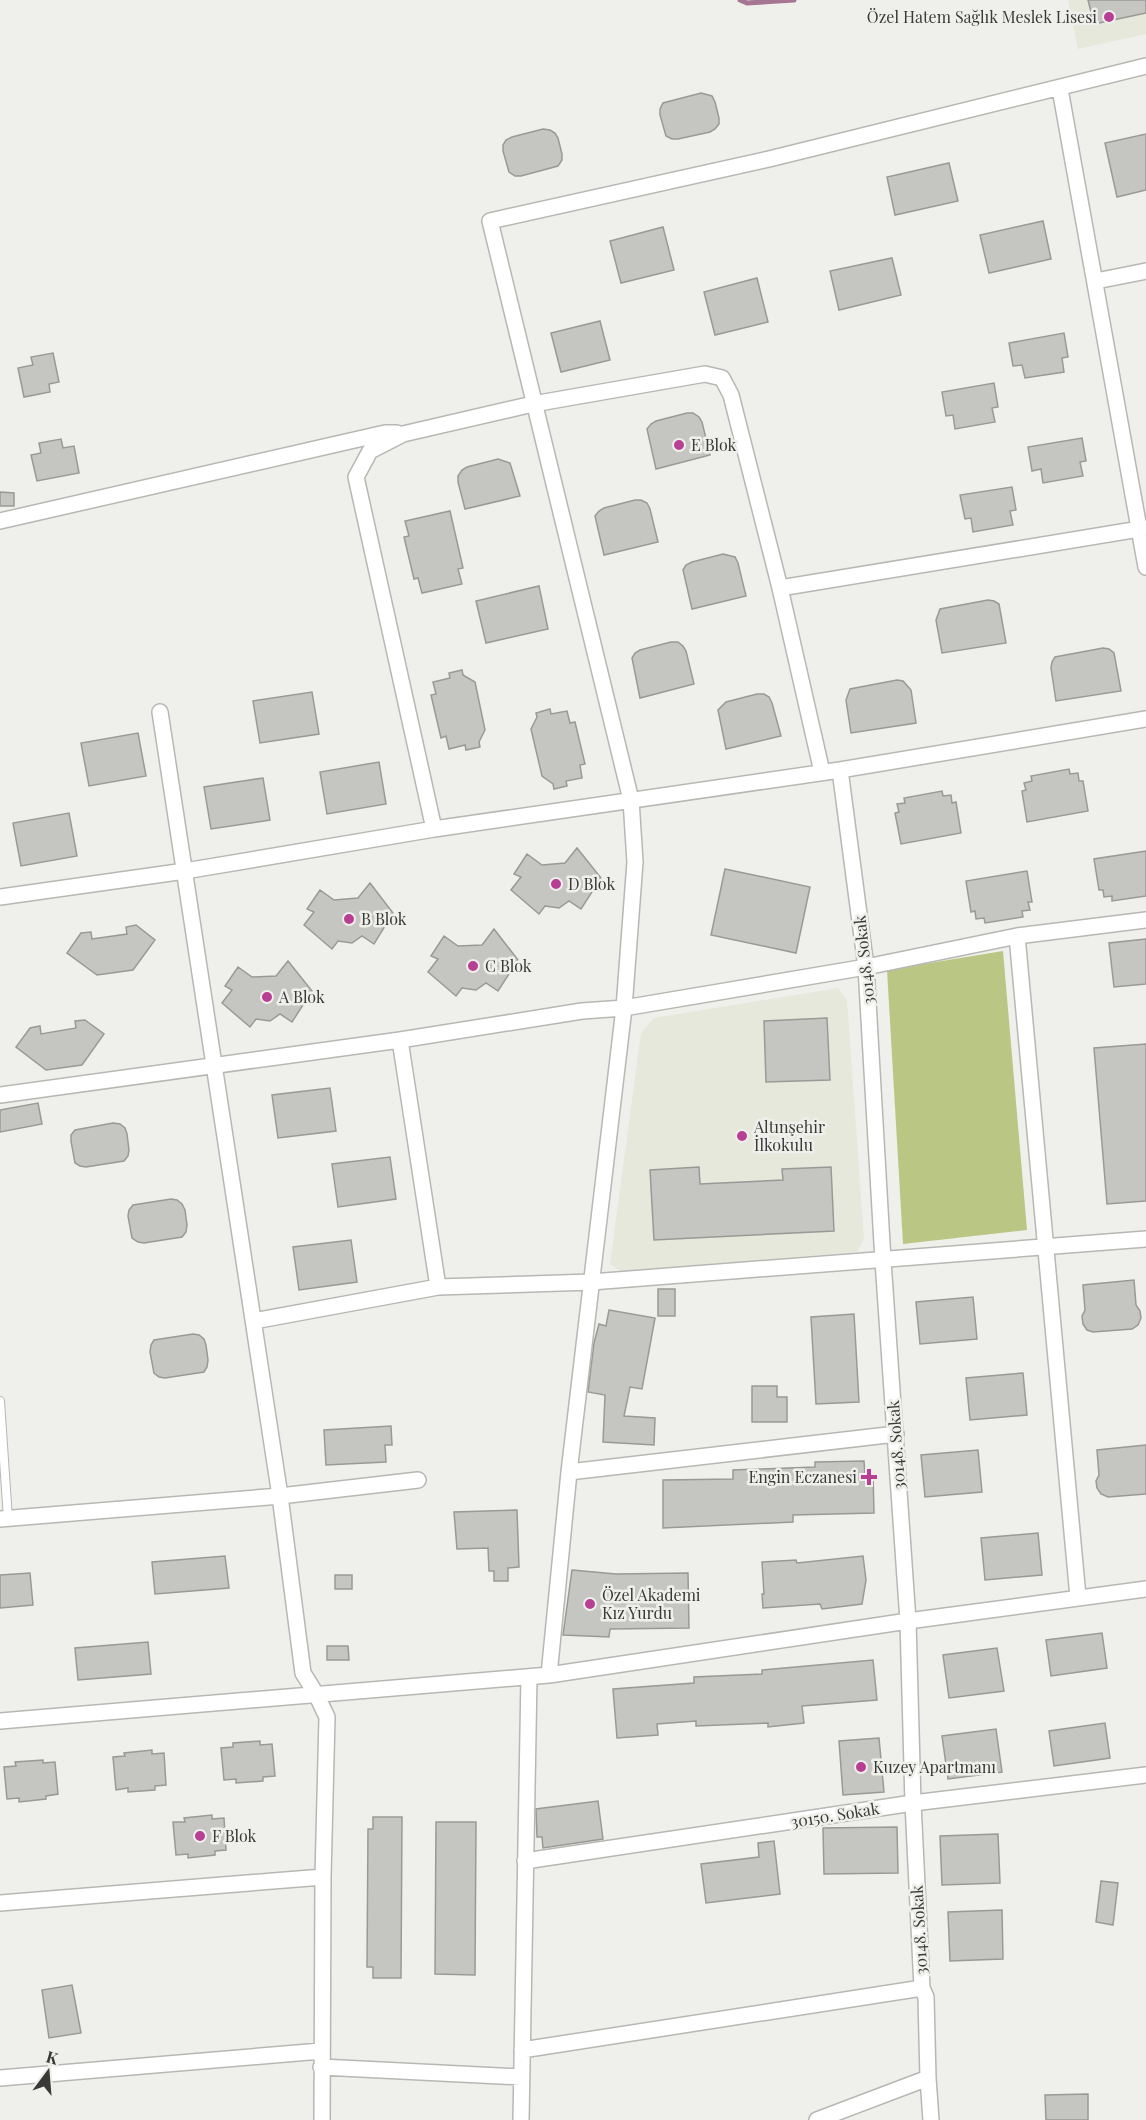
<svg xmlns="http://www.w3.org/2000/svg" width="1146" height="2120" viewBox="0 0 1146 2120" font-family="'Playfair Display',serif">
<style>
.built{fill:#e5e8db}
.green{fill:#bac684}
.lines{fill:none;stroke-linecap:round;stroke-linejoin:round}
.stream{stroke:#a67594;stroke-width:5}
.building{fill:#c5c6c1;stroke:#999a95;stroke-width:1.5}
.lane-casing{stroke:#b7b8b3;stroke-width:10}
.street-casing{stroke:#b7b8b3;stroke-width:18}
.lane{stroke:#fff;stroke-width:8}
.street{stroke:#fff;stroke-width:15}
.poi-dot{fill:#b74095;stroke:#eff0eb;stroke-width:2}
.labels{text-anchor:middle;stroke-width:5;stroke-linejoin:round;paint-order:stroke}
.poi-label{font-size:16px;fill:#393937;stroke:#eff0eb;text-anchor:start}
.street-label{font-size:16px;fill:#393937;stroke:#eff0eb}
</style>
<rect width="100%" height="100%" fill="#eff0eb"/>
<path class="built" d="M1068 0H1146V34L1078 49Z
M838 988 847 1000 864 1239 857 1252 620 1271 610 1264 641 1033 654 1018Z"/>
<path class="green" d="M1003 951 1027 1230 903 1244 887 970Z"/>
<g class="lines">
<path class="stream" d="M740 0 747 3 794 0"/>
</g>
<path class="building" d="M1088 0H1146V13L1094 24Z
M701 93 712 96 715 102 719 118V124L715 129 710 132 678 139H672L666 136 660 115V109L663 103Z
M543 129 550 130 555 133 558 138 562 154V160L558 166 521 176H515L509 172 503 151V145L506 140 512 137Z
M1146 134V190L1117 197 1105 143Z
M949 163 958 201 895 215 887 177Z
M1043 221 1051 259 989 273 980 235Z
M663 227 674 270 621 283 610 241Z
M892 258 901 295 839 310 830 271Z
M757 278 768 322 715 335 704 292Z
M600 321 610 360 561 372 551 333Z
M1064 333 1068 357 1062 358 1064 372 1025 378 1022 365 1013 366 1009 343Z
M53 353 59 382 49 384 50 392 24 397 18 368 33 365 31 357Z
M994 383 998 407 992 408 995 422 955 429 953 415 946 416 942 392Z
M687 413H693L699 417 702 422 710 455 656 469 647 429 651 424 656 421Z
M1082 438 1086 461 1080 462 1083 476 1043 483 1041 469 1032 471 1028 447Z
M61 439 63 448 74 446 79 473 37 481 31 455 41 453 39 443Z
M498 459 510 463 520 496 465 509 458 482V476L462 470 467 467Z
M1012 487 1016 510 1010 511 1013 525 973 532 971 518 965 519 960 495Z
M0 492 14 493V506H0Z
M635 500H641L647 503 650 509 658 542 604 555 595 516 599 511 604 508Z
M450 511 463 568 458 569 462 584 422 593 418 578 414 579 404 537 409 536 405 521Z
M723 554 735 557 738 563 746 596 692 609 683 570 686 565 692 562Z
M539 586 548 629 486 643 476 601Z
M988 600 994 601 999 604 1006 643 942 653 936 620 940 609Z
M671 642H678L683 646 686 651 694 684 640 698 632 658 635 653 640 650Z
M1103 648 1109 649 1114 653 1121 691 1056 701 1051 668 1052 662 1055 657Z
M462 670 463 675 475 682 485 730 479 742 480 747 466 750 465 745 449 749 446 736 441 738 431 695 436 694 433 682 450 678 449 673Z
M897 680 903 681 911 690 916 723 851 733 846 700 850 689Z
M312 692 319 734 260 743 253 701Z
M757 694H764L769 697 772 703 781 736 726 749 718 710 726 702Z
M550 709 551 714 567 711 570 723 575 722 585 764 580 765 582 778 566 781 567 786 554 789 553 784 542 776 531 729 537 717 536 713Z
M138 733 146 776 89 786 81 743Z
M379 762 386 804 327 814 320 772Z
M1069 769 1070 774 1078 773 1079 781H1083L1088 811 1027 822 1022 791 1026 790 1024 783 1032 781 1031 776Z
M263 778 270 820 211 829 204 787Z
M942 791 943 796 951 795 952 803 956 802 961 833 901 844 895 813 899 812 897 804 905 803 904 798Z
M69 813 77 856 21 866 13 823Z
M577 848 601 878 581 909 569 901 559 908 545 906 539 914 511 890 521 877 514 874 527 854 542 865 565 863Z
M1146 851V896L1112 901V896L1104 897 1103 890H1099L1094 859Z
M725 869 810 887 796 953 711 935Z
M1027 871 1032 902H1028L1030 910 1022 911 1023 917 985 923 984 918 976 919 975 911 971 912 966 881Z
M370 883 393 913 374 944 362 936 352 943 338 941 332 949 304 925 314 912 307 909 320 890 334 900 358 898Z
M136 925 155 940 133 970 97 975 67 953 81 933 91 932 92 939 127 934 126 927Z
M494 929 518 960 498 991 486 983 476 990 462 988 456 996 428 972 438 959 431 956 444 936 458 946 482 945Z
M1146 939V984L1114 987 1109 943Z
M288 961 312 991 292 1022 280 1014 270 1021 256 1019 250 1027 222 1003 232 990 225 986 238 967 252 977 276 976Z
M827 1018 830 1080 766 1082 764 1021Z
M85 1020 104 1034 82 1065 46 1070 16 1047 30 1028 40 1026 41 1034 76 1028 75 1021Z
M1146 1044V1201L1107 1204 1094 1048Z
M330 1088 336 1131 278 1138 272 1095Z
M38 1103 42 1124 0 1132V1110Z
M113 1123 120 1124 125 1128 127 1134 129 1150 128 1156 124 1161 86 1167 80 1166 75 1163 71 1141V1135L75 1130Z
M390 1157 396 1199 338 1207 332 1164Z
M699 1167 700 1184 783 1180 782 1169 831 1167 834 1231 654 1240 650 1170Z
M171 1199 177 1200 182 1204 185 1210 187 1225 186 1232 182 1237 144 1243 138 1242 132 1238 128 1216 129 1210 133 1205Z
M351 1240 357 1282 299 1290 293 1247Z
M1134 1280 1136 1305 1140 1311 1141 1318 1138 1325 1132 1329 1093 1332 1087 1330 1083 1324 1082 1316 1085 1310 1083 1285Z
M658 1289H675V1316H658Z
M973 1297 977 1339 920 1344 916 1302Z
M609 1310 655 1318 642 1389 630 1387 624 1416 655 1418 654 1445 603 1442 605 1395 588 1392 594 1343 599 1324 606 1326Z
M854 1314 859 1402 816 1404 811 1317Z
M193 1334 199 1335 204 1339 206 1345 208 1360 207 1367 204 1372 165 1378 159 1377 154 1373 150 1352 151 1345 154 1340Z
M1023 1373 1027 1415 970 1420 966 1378Z
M752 1386H777V1397H787V1422H752Z
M391 1426 392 1445H385L386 1462 326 1465 324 1430Z
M1146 1445V1494L1108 1497 1101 1494 1097 1488 1096 1481 1099 1475 1097 1450Z
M978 1450 982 1492 925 1497 921 1455Z
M864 1461 865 1475 873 1474 874 1513 793 1515V1522L663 1528V1480L733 1479V1470L815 1467V1462Z
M517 1510 519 1567 508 1568V1581H494V1571H489L488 1548 457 1549 454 1512Z
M1038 1533 1042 1575 985 1580 981 1538Z
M225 1556 229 1588 155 1594 152 1562Z
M863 1556 866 1580 862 1604 822 1609 820 1604 763 1608 762 1594H764L762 1562 796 1560 797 1563Z
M572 1570 616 1574 688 1573 689 1628 610 1629 609 1637 563 1635Z
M30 1573 33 1605 0 1608V1575Z
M335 1575H352V1589H335Z
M1102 1633 1107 1668 1051 1676 1046 1640Z
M148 1642 151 1674 78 1680 75 1648Z
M327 1646H348L349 1660H327Z
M997 1648 1004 1691 949 1698 943 1655Z
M873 1660 877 1700 802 1706 804 1723 768 1727V1723L696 1726V1721L657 1724 658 1735 617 1738 613 1689 694 1683V1677L762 1674V1670Z
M1105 1723 1110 1758 1054 1766 1049 1731Z
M996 1729 1002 1772 948 1779 942 1736Z
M879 1738 884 1792 843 1795 839 1741Z
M260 1741V1745L272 1744 275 1776 263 1777V1781L236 1783V1779L224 1780 221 1748 233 1747V1743Z
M152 1750V1754L164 1753 166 1785 155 1786V1790L128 1792V1788L116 1790 113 1757 125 1756 124 1753Z
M43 1760V1763L55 1762 58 1794 46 1796V1799L19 1802V1798L7 1799 4 1767 16 1766 15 1762Z
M598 1801 603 1839 543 1848 542 1837H537L536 1809Z
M212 1815V1819L224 1818 226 1850 215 1851V1855L188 1858V1854L176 1855 173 1822H185L184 1818Z
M373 1817H402L401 1978H373V1967H367L368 1829H373Z
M436 1822H476L475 1975 435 1974Z
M897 1827 898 1873 824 1874 823 1828Z
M998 1834 1000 1883 942 1885 940 1836Z
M774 1841 780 1894 706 1903 701 1864 759 1857 758 1843Z
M1101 1881 1118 1883 1113 1925 1096 1922Z
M1002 1910 1003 1959 950 1961 948 1912Z
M72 1985 81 2033 49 2038 42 1990Z
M1088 2094V2120H1046L1045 2095Z"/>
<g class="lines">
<g class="lane-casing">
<path id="lane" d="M0 1401 8 1519"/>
</g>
<g class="street-casing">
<path id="street" d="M1060 89 1146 567
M1096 281 1146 271
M0 521 385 433H397
M780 588 1146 528
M160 712 280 1496 303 1673 316 1694 327 1717 323 1877 322 2120
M840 770 866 967 883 1261 908 1621 913 1803 922 1988 926 1997 928 2078 931 2120
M434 829 356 477 370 451 403 434 533 404 705 374 722 378 731 395 780 588 822 772
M0 897 185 871 434 829 840 770 1146 719
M1017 936 1078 1597
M400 1040 438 1287
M0 1095 400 1040 582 1011 624 1008 866 967 1017 936 1146 920
M254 1321 438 1287 591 1282 1146 1239
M569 1472 896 1434
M0 1519 280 1496 418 1480
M549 1675 569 1472 624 1008 635 862 631 800 490 221 769 159 1146 66
M0 1721 549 1675 908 1621 1146 1589
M525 1861 913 1803 1146 1775
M0 1903 323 1877
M522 2050 922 1988
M321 2067 522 2077
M0 2078 321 2051
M521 2120 529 1677
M817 2120 928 2078"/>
</g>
<use href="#lane" class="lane"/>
<use href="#street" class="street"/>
</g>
<g class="poi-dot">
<circle cx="1109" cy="17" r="6"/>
<circle cx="679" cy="445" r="6"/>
<circle cx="556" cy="884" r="6"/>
<circle cx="349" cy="919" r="6"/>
<circle cx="473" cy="966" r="6"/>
<circle cx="267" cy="997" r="6"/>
<circle cx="742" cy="1136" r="6"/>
<path d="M866 1468h6v6h6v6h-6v6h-6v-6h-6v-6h6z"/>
<circle cx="590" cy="1604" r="6"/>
<circle cx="861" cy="1767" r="6"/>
<circle cx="200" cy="1836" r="6"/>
</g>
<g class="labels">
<g class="poi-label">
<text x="1097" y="23" text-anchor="end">Özel Hatem Sağlık Meslek Lisesi</text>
<text x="691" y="451">E Blok</text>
<text x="568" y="890">D Blok</text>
<text x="361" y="925">B Blok</text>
<text x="485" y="972">C Blok</text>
<text x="279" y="1003">A Blok</text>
<text x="754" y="1133">Altınşehir<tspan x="754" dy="18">İlkokulu</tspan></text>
<text x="857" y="1483" text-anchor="end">Engin Eczanesi</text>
<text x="602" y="1601">Özel Akademi<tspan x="602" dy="18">Kız Yurdu</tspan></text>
<text x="873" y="1773">Kuzey Apartmanı</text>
<text x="212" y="1842">F Blok</text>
</g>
<g class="street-label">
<text transform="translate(864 960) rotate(-96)" y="6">30148. Sokak</text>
<text transform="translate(896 1445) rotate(-94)" y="6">30148. Sokak</text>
<text transform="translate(835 1815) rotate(-9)" y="6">30150. Sokak</text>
<text transform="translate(919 1930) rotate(-93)" y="6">30148. Sokak</text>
</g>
</g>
<g transform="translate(48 2072) rotate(16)" stroke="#eff0eb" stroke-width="4.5" paint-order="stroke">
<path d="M0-4.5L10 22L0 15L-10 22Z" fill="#393937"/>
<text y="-9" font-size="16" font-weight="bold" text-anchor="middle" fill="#393937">K</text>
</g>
</svg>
